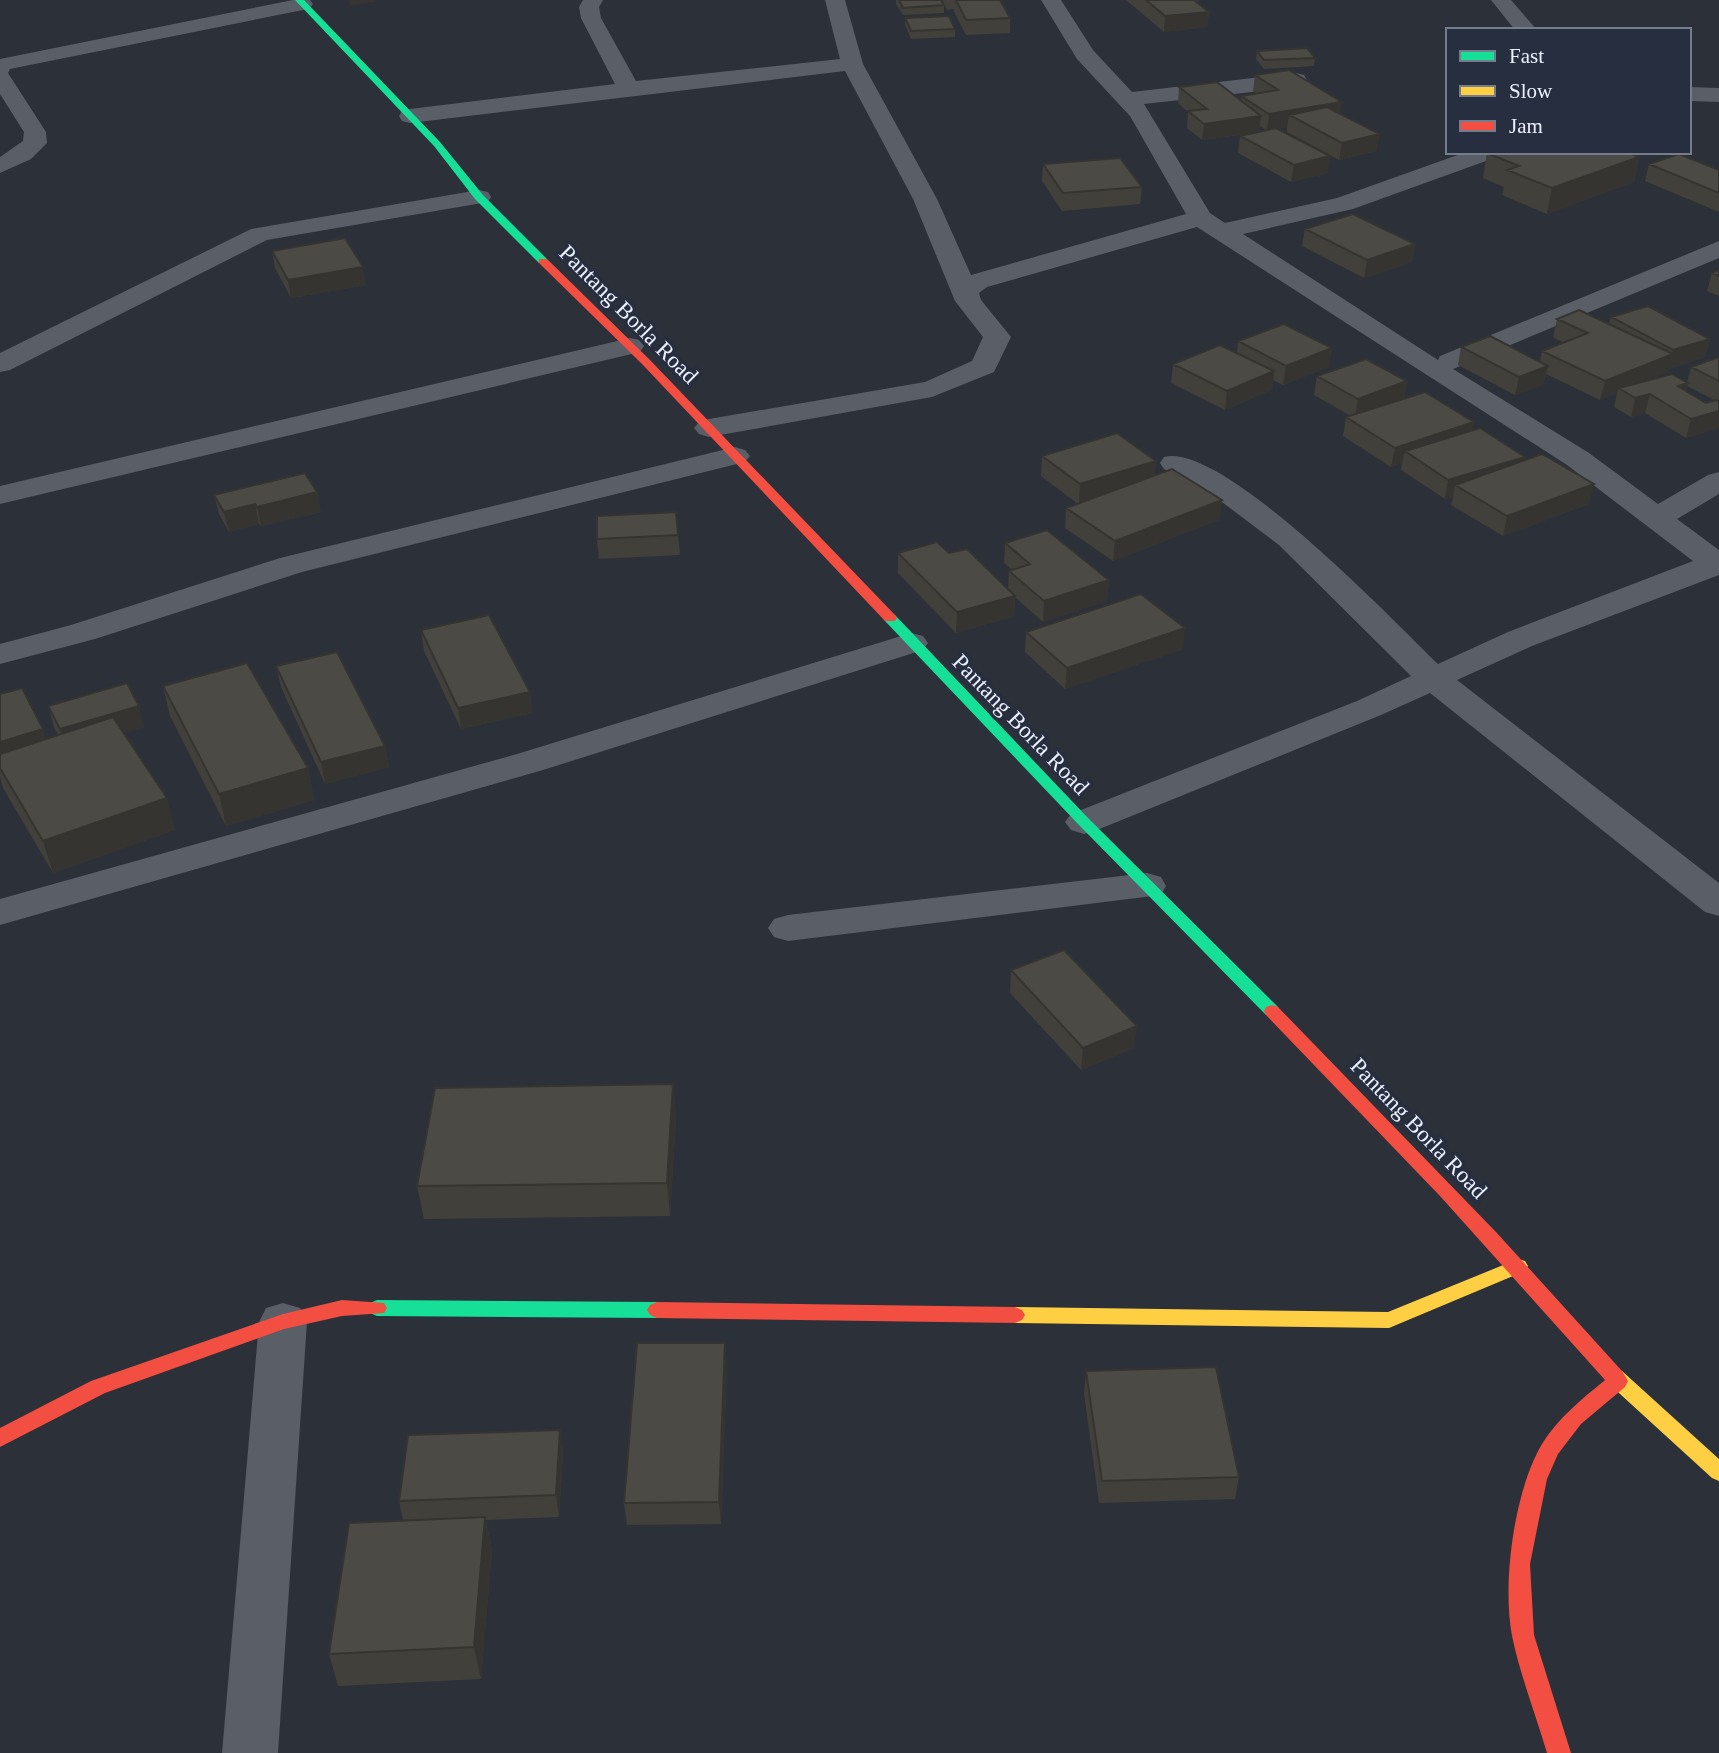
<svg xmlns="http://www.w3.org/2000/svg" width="1719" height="1753" viewBox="0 0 1719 1753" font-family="'Times New Roman',serif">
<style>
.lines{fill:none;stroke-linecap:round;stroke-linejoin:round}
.street{fill:#595e67;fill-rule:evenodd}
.fast{fill:#16e098;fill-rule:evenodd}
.slow{fill:#ffcf43;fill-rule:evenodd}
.jam{fill:#f24e42;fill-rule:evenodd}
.wall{fill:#41403a;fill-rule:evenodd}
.shaded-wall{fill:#353430}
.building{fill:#4c4a44;stroke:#353430;stroke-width:2}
.labels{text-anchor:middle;stroke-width:7;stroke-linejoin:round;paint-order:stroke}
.street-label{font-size:23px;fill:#ebf0fc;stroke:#262e3f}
</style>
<rect width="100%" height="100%" fill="#2c3039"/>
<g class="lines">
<path class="street" d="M293 0H310L313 4 310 8 303 10 10 69 8 73 46 132 47 143 31 159 0 173V157L23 141 24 132 0 94V59Z
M583 0H603L599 7 601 18 636 81 840 59 825 0H845L863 64 937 199 971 275 1186 214 1130 116 1077 59 1041 0H1061L1093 50 1132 92 1296 73 1304 75 1307 80 1304 85 1296 87 1144 104 1210 213 1225 223 1337 198 1466 152H1500L1497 157 1353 209 1243 234 1438 360 1440 356 1719 241V258L1453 369 1589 453 1658 504 1708 475 1719 472V494L1677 519 1719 550V575L1532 646 1457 680 1719 883V916L1705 912 1430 693 1381 715 1097 830 1084 834 1071 830 1065 822 1071 814 1357 701 1411 676 1279 545 1218 499 1164 469 1160 463 1164 457C1223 442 1394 621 1438 664L1508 632 1693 561 1567 465 1197 227 987 287 979 293 981 300 1011 337 994 372 932 397 709 437 699 434 694 428 699 422 709 419 925 382 972 361 983 337 955 301 913 199 845 71 410 123 402 121 399 116 402 111 410 109 615 84 581 18 579 7Z
M1491 0H1511L1537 30H1515Z
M1689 87 1719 88V102L1689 101Z
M479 190 488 192 491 197 488 202 267 240 10 370 0 372V353L251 229Z
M630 338 640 340 644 346 640 352 0 504V486Z
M735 447 745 450 750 456 745 462 302 572 95 639 0 664V644L71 625 280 558Z
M911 633 923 636 928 643 923 650 543 770 0 925V899L517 754Z
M1147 873 1161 877 1166 886 1161 895 788 941 774 937 768 928 774 919 788 915Z
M283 1303 300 1308 307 1322 278 1753H222L259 1322 266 1308Z"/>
<path class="fast" d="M295 0H304L440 142 483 195 547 259V263H539L475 199 434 146Z
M890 614 895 615 1089 819 1278 1007 1280 1011 1278 1015H1266L1079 825 885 621 883 618 885 615Z
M377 1300 657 1302 664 1305 667 1310 664 1315 657 1318 377 1316 370 1313 367 1308 370 1303Z"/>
<path class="slow" d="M1518 1259 1525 1261 1528 1266 1525 1271 1389 1328 1015 1323 1008 1320 1005 1315 1008 1310 1015 1307 1388 1312Z
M1615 1369 1622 1371 1719 1459V1481L1712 1478 1608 1383 1605 1377 1608 1371Z"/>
<path class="jam" d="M539 259H547L650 360 895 615 897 618 895 621H885L642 364 539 263Z
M1272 1005 1278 1007 1496 1232 1622 1371 1628 1381 1625 1387 1581 1424 1558 1454 1547 1479 1530 1564 1534 1635 1571 1753H1547C1536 1715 1520 1675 1512 1636 1502 1583 1514 1491 1542 1444 1558 1418 1582 1399 1605 1380L1440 1196 1266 1015 1264 1011 1266 1007Z
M342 1300 384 1303 387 1308 384 1313 342 1316 284 1329 105 1393 0 1447V1428L91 1381 283 1314Z
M657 1302 1015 1307 1022 1310 1025 1315 1022 1320 1015 1323 657 1318 650 1315 647 1310 650 1305Z"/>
</g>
<path class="wall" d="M896 0H941L944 5V13L903 15 896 4Z
M942 0H1000L1010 18V33L966 35 954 12V9L947 10Z
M1126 0H1201L1195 1 1209 12 1207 27 1164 32Z
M905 18 955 29V37L911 39 905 25Z
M1257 51 1315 58 1314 66 1264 69 1256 59Z
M1255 75 1340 114 1377 151 1339 160 1287 132V127L1278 129 1328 173 1291 182 1238 153 1240 136 1255 133 1202 140 1187 128 1188 112 1178 103 1179 87 1241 101V96L1257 94 1253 91ZM1260 126 1266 130 1259 132Z
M1487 153 1639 157 1634 182 1547 214 1502 195 1504 187 1483 178Z
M1043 164 1142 187 1140 204 1062 211 1042 181Z
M1649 164 1719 170V212L1645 181Z
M1305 229 1415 244 1412 262 1364 278 1302 246Z
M272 251 366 285 291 298 275 268Z
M1719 270V296L1707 291 1712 273Z
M1611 317 1710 339 1705 357 1669 369 1668 372 1654 378 1687 383 1691 367 1719 357V428L1686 438 1645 413 1631 417 1614 407 1617 393 1600 400 1546 374 1543 385 1515 395 1458 365 1461 347 1540 362 1542 351 1564 343 1553 337 1557 319 1609 324ZM1687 386 1714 400 1706 403 1686 391Z
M1238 341 1329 367 1283 385 1273 380 1272 390 1225 410 1171 383 1173 364 1237 353Z
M1317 376 1407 381 1404 399 1474 422 1472 431 1525 457 1524 460 1589 504 1503 536 1451 505 1453 497 1445 499 1401 470 1402 463 1391 467 1343 436 1346 417 1351 416 1314 395Z
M1042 456 1156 461 1154 476 1222 500 1219 520 1113 561 1065 528 1066 508 1078 504 1041 476Z
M214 495 321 512 261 526 259 524 229 532 219 514Z
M676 512 680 555 599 559 597 539Z
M1005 543 1109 580 1107 601 1043 622 1015 597 1014 616 956 633 898 573V553H949L1008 589 1009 571 1012 570 1004 563Z
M421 630 530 692 532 713 461 729 424 651Z
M1026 632 1183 649 1065 689 1025 652Z
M276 666 385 746 389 767 325 784 281 687Z
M163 686 308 768 314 800 226 826 170 716Z
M0 694 46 739 58 735 54 727 48 706 145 727 123 733 175 830 53 873 3 788 0 777Z
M1011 970 1134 1048 1081 1070 1010 993Z
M673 1084 676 1117 670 1216 424 1219 417 1186Z
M725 1343 727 1365 721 1524 627 1525 624 1503Z
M1086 1371 1239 1477 1235 1499 1099 1503 1084 1394Z
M560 1430 563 1452 559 1517 486 1520 492 1550 481 1679 338 1686 329 1654 403 1521 399 1501Z"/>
<path class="shaded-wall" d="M349 0H375V2L350 6Z
M1209 12 1207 27 1164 32 1165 16Z
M1342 102 1339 118 1289 115 1287 127 1267 131 1269 114Z
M1261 116 1259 132 1202 140 1204 124Z
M1380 134 1377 151 1339 160 1342 143Z
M1330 156 1328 173 1291 182 1294 165Z
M1639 157 1634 182 1547 214 1552 188Z
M1415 244 1412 262 1364 278 1367 260Z
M363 267 366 285 291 298 288 280Z
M1710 339 1705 357 1669 369 1668 372 1624 391 1619 388 1617 393 1600 400 1605 381 1672 354 1673 350Z
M1332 348 1329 367 1283 385 1286 366Z
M1548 366 1543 385 1515 395 1519 377Z
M1274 371 1272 390 1225 410 1227 391Z
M1407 381 1404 400 1355 418 1358 399Z
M1688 383 1683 402 1678 386Z
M1650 394 1645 413 1631 417 1635 398Z
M1719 411V428L1686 438 1691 419Z
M1474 422 1470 441 1405 451 1402 463 1391 467 1395 448Z
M1525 457 1520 476 1455 485 1453 497 1445 499 1448 480Z
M1156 461 1154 480 1079 504 1080 484Z
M1594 484 1589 504 1503 536 1507 516Z
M317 492 321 512 261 526 257 507Z
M1222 500 1219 520 1113 561 1115 541Z
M255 504 259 524 229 532 224 512Z
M1109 580 1107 601 1043 622 1044 601Z
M1015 596 1014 616 956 633 957 612Z
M1185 628 1183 649 1065 689 1067 668Z
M530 692 532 713 461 729 458 708Z
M139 706 145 727 66 750 60 729Z
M43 729 50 750 0 765V742Z
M385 746 389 767 325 784 321 762Z
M308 768 314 800 226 826 219 794Z
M167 798 175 830 53 873 43 841Z
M1137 1026 1134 1048 1081 1070 1083 1048Z
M673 1084 676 1117 670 1216 667 1183Z
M725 1343 727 1365 721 1524 719 1502Z
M560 1430 563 1452 559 1517 556 1495Z
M485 1517 492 1550 481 1679 474 1647Z"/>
<path class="building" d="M899 0H941L944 5 903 8Z
M956 0H1000L1010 18 966 20Z
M1146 0H1194L1209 12 1165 16Z
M949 16 955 29 911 31 905 18Z
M1307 48 1315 58 1264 60 1257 51Z
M1289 70 1342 102 1269 114 1241 96 1278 90 1255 75Z
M1217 82 1261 116 1204 124 1188 111 1207 109 1179 87Z
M1327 107 1380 134 1342 143 1289 115Z
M1276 128 1330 156 1294 165 1240 136Z
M1491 152H1627L1639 157 1552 188 1507 170 1519 166 1487 153Z
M1679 154 1719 170V193L1649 164Z
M1120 158 1142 187 1063 193 1043 164Z
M1353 214 1415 244 1367 260 1305 229Z
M345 238 363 267 288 280 272 251Z
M1719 270V276L1712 273Z
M1648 306 1710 339 1673 350 1611 317Z
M1579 310 1673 354 1605 381 1542 351 1588 333 1557 319Z
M1284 324 1332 348 1286 366 1238 341Z
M1490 336 1548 366 1519 377 1461 347Z
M1220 345 1274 371 1227 391 1173 364Z
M1719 357V381L1691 367Z
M1366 359 1407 381 1358 399 1317 376Z
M1672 374 1688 383 1678 386 1706 403 1716 400 1719 401V411L1691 419 1650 394 1635 398 1619 388Z
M1425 392 1474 422 1395 448 1346 417Z
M1480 428 1525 457 1448 480 1405 451Z
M1117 433 1156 461 1080 484 1042 456Z
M1542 454 1594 484 1507 516 1455 485Z
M1172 469 1222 500 1115 541 1066 508Z
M305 473 317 492 257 507 255 504 224 512 214 495Z
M676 512 678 535 597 539V516Z
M1047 530 1109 580 1044 601 1009 571 1030 564 1005 543Z
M937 542 949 553 967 549 1015 596 957 612 898 553Z
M1141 594 1185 628 1067 668 1026 632Z
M489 615 530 692 458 708 421 630Z
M337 652 385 746 321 762 276 666Z
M247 663 308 768 219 794 163 686Z
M127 683 139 706 60 729 48 706Z
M22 688 43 729 0 742V694Z
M113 717 167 798 43 841 0 768V754Z
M1064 950 1137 1026 1083 1048 1011 970Z
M673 1084 667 1183 417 1186 435 1088Z
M637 1343H725L719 1502 624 1503Z
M1216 1367 1239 1477 1102 1481 1086 1371Z
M560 1430 556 1495 399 1501 408 1435Z
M485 1517 474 1647 329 1654 349 1523Z"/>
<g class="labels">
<g class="street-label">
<text transform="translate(629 314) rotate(45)" y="8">Pantang Borla Road</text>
<text transform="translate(1021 724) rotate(46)" y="8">Pantang Borla Road</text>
<text transform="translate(1419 1128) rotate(46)" y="8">Pantang Borla Road</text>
</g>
</g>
<rect x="1446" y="28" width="245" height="126" fill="#262e3f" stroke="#757c8b" stroke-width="2"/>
<rect x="1460" y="51" width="35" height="10" fill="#16e098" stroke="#757c8b" stroke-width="2"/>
<text x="1509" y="63" font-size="21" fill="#ebf0fc">Fast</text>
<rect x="1460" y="86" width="35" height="10" fill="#ffcf43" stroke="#757c8b" stroke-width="2"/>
<text x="1509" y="98" font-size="21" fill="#ebf0fc">Slow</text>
<rect x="1460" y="121" width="35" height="10" fill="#f24e42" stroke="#757c8b" stroke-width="2"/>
<text x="1509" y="133" font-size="21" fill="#ebf0fc">Jam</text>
</svg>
